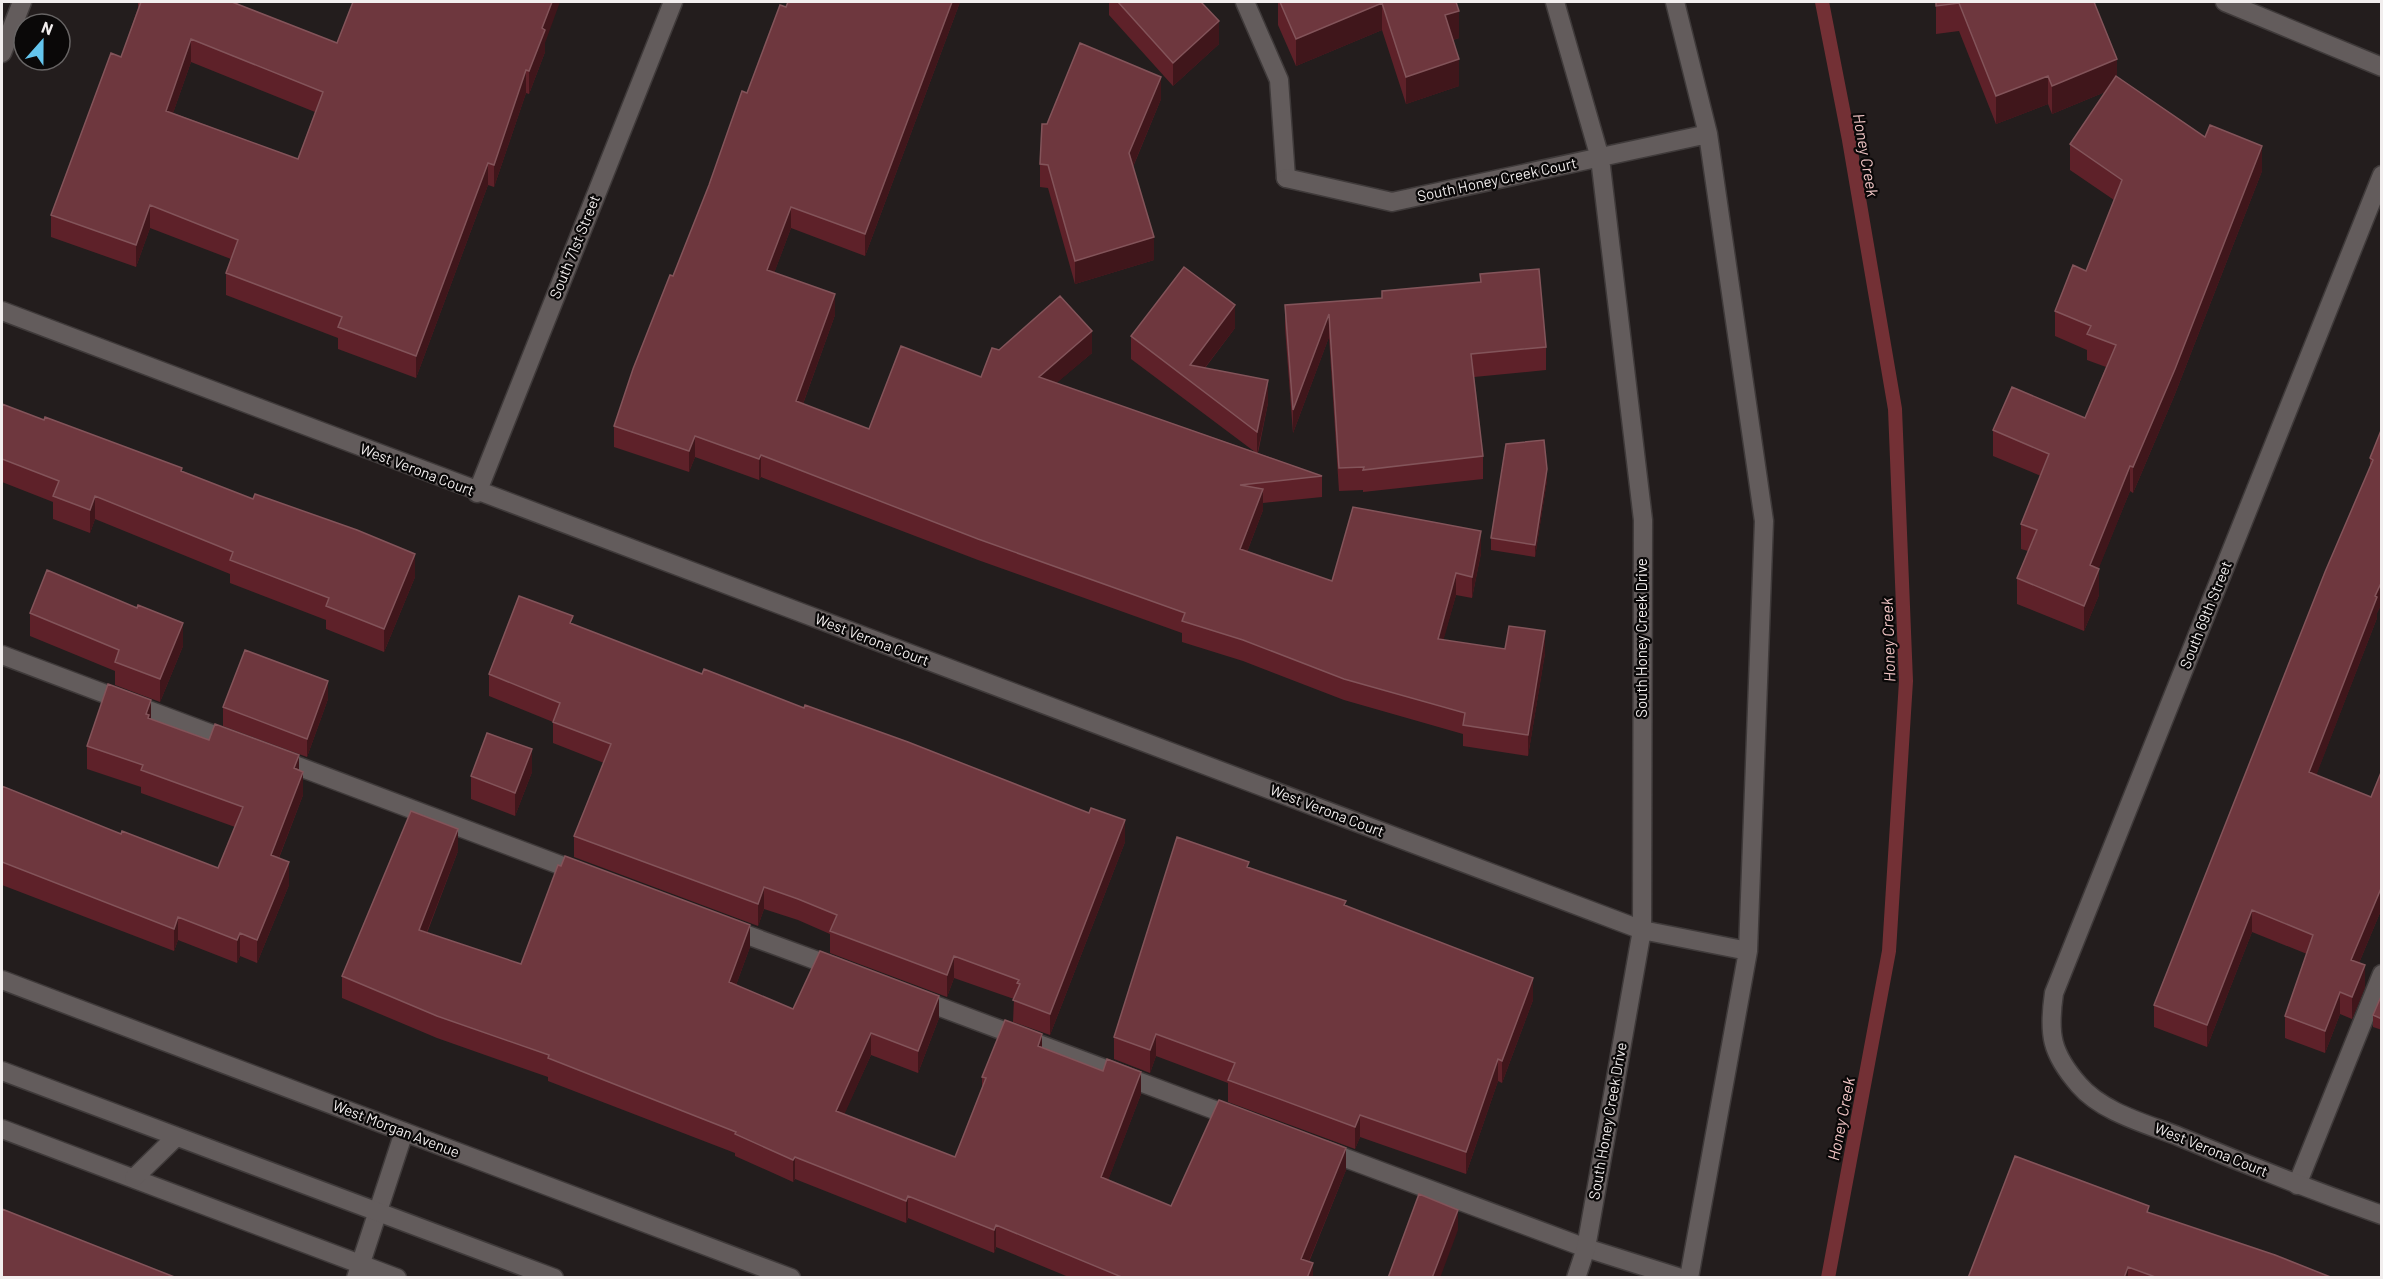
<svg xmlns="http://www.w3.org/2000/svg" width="2383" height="1279" viewBox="0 0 2383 1279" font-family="Barlow,sans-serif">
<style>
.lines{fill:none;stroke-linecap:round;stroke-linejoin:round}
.stream{stroke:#733035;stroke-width:14}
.service-casing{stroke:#3f3a3a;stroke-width:21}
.minor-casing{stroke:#3f3a3a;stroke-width:21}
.tertiary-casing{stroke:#3f3a3a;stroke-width:21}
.service{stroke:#635c5c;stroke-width:18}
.minor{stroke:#635c5c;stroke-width:18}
.tertiary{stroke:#635c5c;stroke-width:18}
.wall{fill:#5e2129;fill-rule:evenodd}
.shaded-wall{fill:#40161b}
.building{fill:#6e373e;stroke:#83545a;stroke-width:1.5;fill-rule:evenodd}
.labels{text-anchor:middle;stroke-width:4.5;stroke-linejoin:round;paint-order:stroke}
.street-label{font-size:15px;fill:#f2eeee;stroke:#0a0808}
.water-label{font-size:16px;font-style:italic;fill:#f2c6c6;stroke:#0a0808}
</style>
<rect width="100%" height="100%" fill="#231d1d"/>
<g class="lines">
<path class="stream" d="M1822 2 1849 140 1895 409 1906 681 1889 951 1828 1278"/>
<g class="service-casing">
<path id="service" d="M1245 2 1279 80 1286 178
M2 655 233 742
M276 758 584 874
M728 928 837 968
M916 998 1236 1118
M1324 1150 1586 1248 1681 1278
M2297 1185 2382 974"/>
</g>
<g class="minor-casing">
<path id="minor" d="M1555 2 1600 158 1643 520 1642 930 1586 1248 1576 1278
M1675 2 1708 134 1764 521 1748 951 1689 1278
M2225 2 2382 67
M2 53 22 2
M2382 175 2054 993C2048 1034 2051 1053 2079 1085 2103 1113 2148 1124 2180 1137 2247 1165 2314 1191 2382 1215
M1286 178 1392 202 1708 134
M2 311 1642 930 1748 951
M477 493 673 2
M2 1129 397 1278
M356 1278 404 1132"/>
</g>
<g class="tertiary-casing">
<path id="tertiary" d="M2 980 791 1278
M2 1071 554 1278
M134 1178 176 1137"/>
</g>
<use href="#service" class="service"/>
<use href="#minor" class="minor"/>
<use href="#tertiary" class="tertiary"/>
</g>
<path class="wall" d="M138 2H239L238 4 337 43H545V52L529 94 526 93 494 187 488 185 416 378 338 349V338L226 295V273L231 259 150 228 136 267 51 237V215L121 57 138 8ZM191 62 315 112 298 159 173 113Z
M960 2 865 256 791 228 774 273 835 315 803 404 869 429 981 377 999 350 1092 353 1056 383 1255 452 1131 359V336L1235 328 1205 368 1268 403 1258 453 1322 476V497L1263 503V510L1247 552 1332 581 1481 553 1472 598 1456 595 1443 640 1505 649 1545 653 1528 756 1463 746V734L1344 700 1243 661 1182 642V633L978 560 761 477 759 480 695 457 689 472 614 447V426L673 276 747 93 786 7Z
M1109 2H1201L1219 44 1173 86 1109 15Z
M1278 2H1456L1459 38 1453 40 1459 86 1406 104 1382 30 1296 66 1278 25Z
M1936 2H2094L2117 77 2205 137 2262 171 2175 394 2133 493 2130 491 2098 569 2099 595 2084 631 2017 604V578L2028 551 2021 549V524L2041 476 1993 456V430L2085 418 2106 367 2087 360V350L2055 336V311L2086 271 2114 200 2070 170V144L2105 92 2052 114 2048 104 1996 124 1959 31 1936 34Z
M1161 99 1133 167 1154 260 1075 284 1048 188 1040 187V164L1047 124Z
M1480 274 1546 347V370L1474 377 1483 456V479L1363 492V490L1339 491 1329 337 1293 433 1285 328V305L1382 299V291L1480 282Z
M2 404 44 420 182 471 415 577 384 652 326 629V620L230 583V574L95 519 90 533 53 519V502L2 482Z
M2382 428V603L2377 613V618L2316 775 2371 797 2382 770V908L2359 963 2365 987 2352 1019 2340 1014 2325 1053 2285 1038V1016L2307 954 2252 932 2207 1047 2154 1027V1005L2370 467V458Z
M1547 480 1535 557 1491 550V538Z
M30 613 183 646 160 702 115 685V671L30 636Z
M573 624 1125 842 1050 1035 1013 1022 1014 999 954 978 947 997 830 953V934L798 920 764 909 758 926 574 857V836L604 763 553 743V722L489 696V674Z
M328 699 307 757 223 726V707Z
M151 719 209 740 299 770 303 795 279 858 289 885 257 963 240 956 237 963 178 940 174 951 2 885V786L121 834 218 868 235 827 141 793V787L87 769V746Z
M532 772 515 816 471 799V776Z
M458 851 427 933 521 964 750 947 736 985 793 1009 939 1018 918 1073 871 1055 844 1114 955 1157 982 1089V1077L1042 1048 1141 1094 1108 1180 1171 1206 1346 1170 1309 1262 1313 1278H1071L996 1247 994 1253 908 1218 906 1223 795 1179 793 1182 735 1156V1153L548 1081V1077L437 1038 342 998V976Z
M1249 867 1346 905 1533 1000 1502 1083 1498 1081 1466 1174 1360 1137 1355 1149 1228 1102V1083L1156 1056 1150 1073 1114 1059V1037Z
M2382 994V1030L2373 1027V1015Z
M2149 1213 2333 1278H1968Z"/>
<path class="shaded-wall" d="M552 2H560L545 43V52L529 94V71L542 28Z
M952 2H960L865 256V234Z
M1382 3V30L1296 66V39Z
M1459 11V38L1445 42V15Z
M1219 21V44L1173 86V63Z
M191 39V62L166 133V111Z
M1459 59V86L1406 104V77Z
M2117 59V87L2052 114V86Z
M526 70V93L494 187V165Z
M2048 76V104L1996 124V96Z
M1161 77V99L1129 176V153Z
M2262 146V171L2175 394 2133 493V467Z
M488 163V185L416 378V356Z
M150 205V228L136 267V245Z
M791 207V228L767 292V270Z
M1154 237V260L1075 284V261Z
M835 294V315L796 423V401Z
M1235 305V328L1193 383 1190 365Z
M1329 314V337L1293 433V410Z
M1092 331V353L1039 398V377Z
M1268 380V403L1257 454V432Z
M695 436V457L689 472V451Z
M761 455V477L759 480V459Z
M2130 466V491L2090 590V565Z
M1547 469V480L1535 557V545Z
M1263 489V510L1240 570V549Z
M95 496V519L90 533V510Z
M1481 531V553L1472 598V577Z
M415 554V577L384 652V629Z
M2099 569V595L2084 631V606Z
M1456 573V595L1438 660V639Z
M2382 581V603L2377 613V618L2309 794V772Z
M183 623V646L160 702V679Z
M1545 631V653L1528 756V735Z
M328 681V699L307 757V739Z
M151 700V723L146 714Z
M532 749V772L515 816V793Z
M299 755V778L294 768Z
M303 772V795L271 878V855Z
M1125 820V842L1050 1035V1014Z
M458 829V851L419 952V930Z
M289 862V885L257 963V940Z
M2382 886V908L2351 982V960Z
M764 887V909L758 926V904Z
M2252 910V932L2207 1047V1025Z
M178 917V940L174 951V929Z
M750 925V947L729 1004V982Z
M240 933V956L237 963V940Z
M954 956V978L947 997V975Z
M2365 965V987L2352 1019V997Z
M1533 978V1000L1502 1083V1061Z
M2340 992V1014L2325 1053V1031Z
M939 996V1018L918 1073V1051Z
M871 1033V1055L836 1133V1111Z
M1042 1034V1056L1038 1046Z
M1156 1034V1056L1150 1073V1050Z
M1498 1059V1081L1466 1174V1152Z
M1141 1072V1094L1101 1199V1177Z
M1360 1115V1137L1355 1149V1127Z
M1346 1148V1170L1302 1278 1301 1259Z
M795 1157V1179L793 1182V1160Z
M908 1196V1218L906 1223V1201Z
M1458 1210V1230L1440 1278H1432Z
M996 1225V1247L994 1253V1230Z
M1313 1263V1278H1307Z
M2128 1267V1278H2124Z"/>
<path class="building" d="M141 2H232L337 43 353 2H552L542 28 545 30 529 71 526 70 494 165 488 163 416 356 338 327 342 317 226 273 238 240 150 205 136 245 51 215 111 53 121 57ZM191 39 323 92 298 159 166 111Z
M788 2H952L865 234 791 207 767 270 835 294 796 401 869 429 901 346 981 377 992 348 999 350 1060 296 1092 331 1039 377 1322 476 1240 485 1263 489 1240 549 1332 581 1353 507 1481 531 1472 577 1456 573 1438 639 1505 649 1509 626 1545 631 1528 735 1463 725 1465 713 1344 679 1243 640 1182 621 1185 613 978 539 761 455 759 459 695 436 689 451 614 426 633 369 670 275 673 276 709 185 742 91 747 93 780 5 786 7Z
M1118 2H1201L1219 21 1173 63Z
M1280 2H1456L1459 11 1445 15 1459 59 1406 77 1382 3 1296 39Z
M1936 2H2094L2117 59 2052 86 2048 76 1996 96 1959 3 1936 6Z
M1080 43 1161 77 1129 153 1154 237 1075 261 1048 165 1040 164 1042 124H1047Z
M2116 76 2205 137 2210 125 2262 146 2175 369 2133 467 2130 466 2090 565 2099 569 2084 606 2017 578 2037 530 2021 524 2049 454 1993 430 2012 387 2085 418 2116 345 2087 334 2091 326 2055 311 2073 265 2086 271 2122 180 2070 144Z
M1184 267 1235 305 1190 365 1268 380 1257 432 1131 336Z
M1539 269 1546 347 1471 354 1483 456 1363 470 1364 467 1339 468 1329 314 1293 410 1285 305 1382 298V291L1481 282 1480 274Z
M2 404 44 420 45 417 182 468 181 471 253 499 255 494 357 530 415 554 384 629 326 606 329 598 230 560 233 552 95 496 90 510 53 496 59 481 2 459Z
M2382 428V581L2375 596 2377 597 2309 772 2371 797 2382 770V886L2351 960 2365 965 2352 997 2340 992 2325 1031 2285 1016 2313 935 2252 910 2207 1025 2154 1005 2325 572 2373 460 2370 458Z
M1544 440 1547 469 1535 545 1491 538 1506 444Z
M47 570 137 608 138 605 183 623 160 679 115 662 119 650 30 613Z
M519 596 573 616 570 623 702 674 704 669 804 708 805 705 908 742 1089 813 1091 808 1125 820 1050 1014 1013 1000 1020 984 1017 983 1019 980 954 956 947 975 830 931 837 915 798 899 764 887 758 904 574 836 611 744 553 722 560 703 489 674Z
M245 650 328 681 307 739 223 707Z
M108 684 151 700 146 714 149 715 148 718 209 740 215 724 299 755 294 768 303 772 271 855 289 862 257 940 240 933 237 940 178 917 174 929 2 862V786L121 834 122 831 218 868 243 807 141 770 143 765 87 746Z
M487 733 532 749 515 793 471 776Z
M411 811 458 829 419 930 521 964 558 865 561 866 565 856 750 925 729 982 793 1009 820 951 939 996 918 1051 871 1033 836 1111 955 1157 986 1078 982 1077 1005 1020 1042 1034 1038 1046 1103 1071 1107 1059 1141 1072 1101 1177 1171 1206 1219 1100 1346 1148 1301 1259 1313 1263 1307 1278H1124L996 1225 994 1230 908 1196 906 1201 795 1157 793 1160 735 1134 736 1132 548 1058 549 1055 437 1016 342 976Z
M1177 837 1249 862 1247 867 1346 901 1344 905 1533 978 1502 1061 1498 1059 1466 1152 1360 1115 1355 1127 1228 1080 1235 1063 1156 1034 1150 1050 1114 1037Z
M2382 994V1019L2373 1015Z
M2015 1156 2149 1206 2147 1212 2275 1255 2333 1278H2158L2128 1267 2124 1278H1968Z
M1419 1194 1458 1210 1432 1278H1388Z
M2 1209 177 1278H2Z"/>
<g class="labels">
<g class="street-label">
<text transform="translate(1497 180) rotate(-12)" y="5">South Honey Creek Court</text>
<text transform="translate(575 247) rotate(-68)" y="5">South 71st Street</text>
<text transform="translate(417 470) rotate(21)" y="5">West Verona Court</text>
<text transform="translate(2206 615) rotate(-68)" y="5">South 69th Street</text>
<text transform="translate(1642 638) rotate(-90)" y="5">South Honey Creek Drive</text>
<text transform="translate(872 640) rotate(21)" y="5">West Verona Court</text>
<text transform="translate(1327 811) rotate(21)" y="5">West Verona Court</text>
<text transform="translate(1608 1121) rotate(-80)" y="5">South Honey Creek Drive</text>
<text transform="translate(396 1129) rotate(21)" y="5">West Morgan Avenue</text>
<text transform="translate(2211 1150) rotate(22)" y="5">West Verona Court</text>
</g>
<g class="water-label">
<text transform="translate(1866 155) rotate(80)" y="6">Honey Creek</text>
<text transform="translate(1888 640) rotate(-92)" y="6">Honey Creek</text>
<text transform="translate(1841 1119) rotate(-79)" y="6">Honey Creek</text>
</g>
</g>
<rect width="2383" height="1279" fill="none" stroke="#f2eeee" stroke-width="6"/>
<g transform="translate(42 42) rotate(21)"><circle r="28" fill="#0a0808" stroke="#676464" stroke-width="1.5"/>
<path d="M0-4.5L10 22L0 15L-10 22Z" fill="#64c5ee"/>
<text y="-9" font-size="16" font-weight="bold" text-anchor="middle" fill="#f2eeee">N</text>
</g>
</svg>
